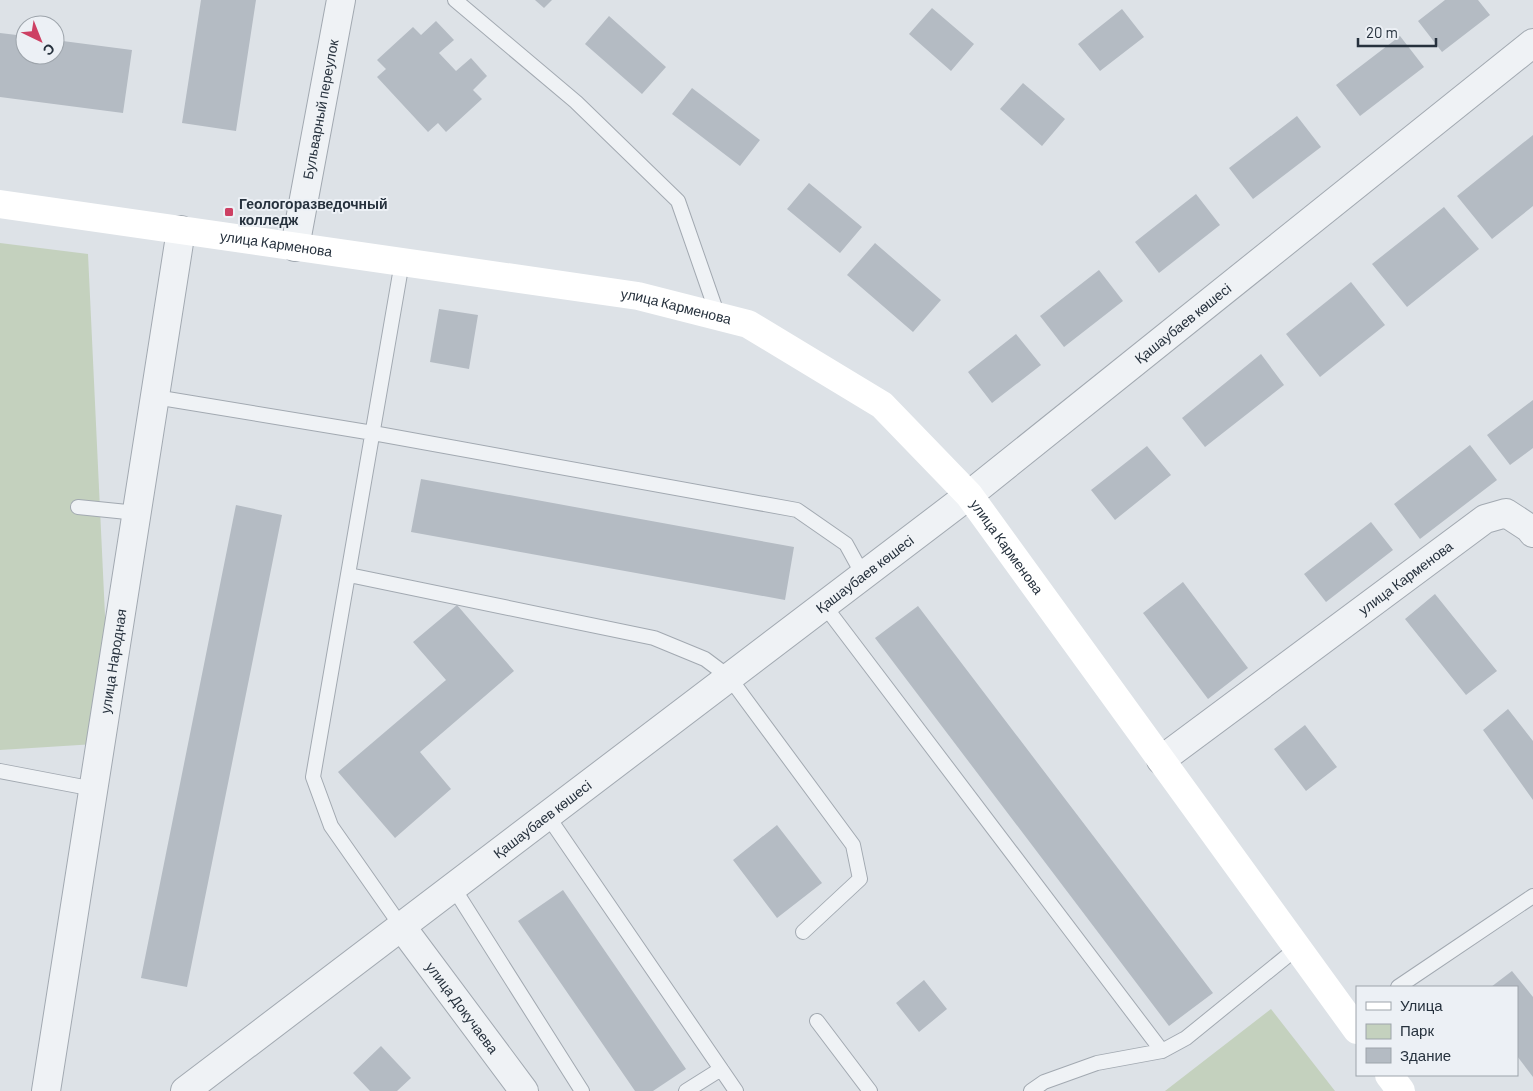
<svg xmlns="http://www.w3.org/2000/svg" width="1533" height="1091" viewBox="0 0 1533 1091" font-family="Barlow,sans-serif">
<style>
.green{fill:#c4d1be}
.building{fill:#b4bbc3}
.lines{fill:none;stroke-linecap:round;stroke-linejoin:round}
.lane-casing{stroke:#a2a9b1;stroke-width:16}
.street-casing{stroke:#a2a9b1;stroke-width:30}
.lane{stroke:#eff2f5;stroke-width:14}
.street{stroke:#eff2f5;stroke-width:28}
.secondary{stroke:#fff;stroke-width:28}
.poi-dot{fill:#cd4063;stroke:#ecf0f5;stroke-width:2}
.labels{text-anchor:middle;stroke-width:4;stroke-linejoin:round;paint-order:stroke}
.street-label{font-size:14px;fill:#26313d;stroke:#ecf0f5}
.poi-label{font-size:14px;font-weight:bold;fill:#26313d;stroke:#ecf0f5;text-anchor:start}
</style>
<rect width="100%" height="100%" fill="#dde2e7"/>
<path class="green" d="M0 243 88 254 111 743 0 750Z
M1271 1009 1335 1091H1165Z"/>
<path class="building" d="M201 0H256L236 131 182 123Z
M535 0H552L544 8Z
M1445 0H1478L1490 15 1442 52 1418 21Z
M932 8 974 44 951 71 909 34Z
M1122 9 1144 37 1100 71 1078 44Z
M609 16 666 67 642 94 585 44Z
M436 21 454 40 439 53 456 71 471 58 487 76 473 90 482 99 446 132 438 123 428 132 377 77 386 69 377 60 413 27 421 35Z
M0 33 25 36V55H55V40L132 50 123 113 0 97Z
M1400 36 1424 67 1360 116 1336 85Z
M1023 83 1065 119 1042 146 1000 109Z
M692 88 760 140 740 166 672 114Z
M1297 116 1321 147 1253 199 1229 168Z
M1533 135V206L1492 239 1457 196Z
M809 183 862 227 840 253 787 209Z
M1196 194 1220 225 1159 273 1135 242Z
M1444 207 1479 249 1407 307 1372 264Z
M875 243 941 300 913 332 847 275Z
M1099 270 1123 301 1064 347 1040 316Z
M1351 282 1385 325 1320 377 1286 334Z
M439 309 478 315 469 369 430 362Z
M1016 334 1041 365 992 403 968 372Z
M1261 354 1284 385 1205 447 1182 418Z
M1533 400V448L1510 465 1487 435Z
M1470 445 1497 480 1420 539 1394 504Z
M1147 446 1171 475 1115 520 1091 490Z
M421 479 794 547 785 600 411 532Z
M236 505 282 515 187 987 141 978Z
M1371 522 1393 550 1326 602 1304 574Z
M1183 582 1248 668 1208 699 1143 613Z
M1435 594 1497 671 1466 695 1405 619Z
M457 605 514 671 420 752 451 789 395 838 338 772 446 680 413 642Z
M918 606 1213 993 1169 1026 875 638Z
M1508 709 1533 741V800L1483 730Z
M1305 725 1337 767 1306 791 1274 749Z
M777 825 822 883 777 918 733 860Z
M563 890 686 1069 653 1091H635L518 921Z
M1512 971 1533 997V1077L1517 1056V987H1491Z
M924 980 947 1009 919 1032 896 1003Z
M381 1046 411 1078 397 1091H370L353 1073Z"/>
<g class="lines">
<g class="lane-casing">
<path id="lane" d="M455 0 576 102 678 201 718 316
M155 397 373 433 797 510 846 544 863 575
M78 507 137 513
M349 575 654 638 705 659 729 677 853 845 860 879 803 932
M824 605 1162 1051
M0 771 94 789
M547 815 736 1091
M453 887 582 1091
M401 926 331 826 313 777 402 262
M1398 987 1533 896
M817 1021 870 1091
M686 1091 721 1069
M1031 1091 1044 1082 1097 1063 1162 1051 1186 1038 1297 948"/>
</g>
<g class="street-casing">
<g id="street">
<path id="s1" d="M295 247 341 0"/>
<path id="s2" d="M1161 760 1485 519 1506 513 1529 528 1533 533"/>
<path id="s3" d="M401 926 524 1091"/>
<path id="s4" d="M46 1091 181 230"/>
<path id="s5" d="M185 1091 969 495 1533 43"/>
</g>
</g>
<use href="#lane" class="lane"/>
<use href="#street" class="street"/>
<g class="secondary">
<path id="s6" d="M0 204 638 296 748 324 882 405 969 495 1357 1030"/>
<path d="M1389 1075 1401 1091"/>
</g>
</g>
<rect class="poi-dot" x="224" y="207" width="10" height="10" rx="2.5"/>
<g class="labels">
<g class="street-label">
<text dy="5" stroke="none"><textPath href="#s1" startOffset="140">Бульварный переулок</textPath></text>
<text dy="5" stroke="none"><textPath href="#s6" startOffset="279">улица Карменова</textPath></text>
<text dy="5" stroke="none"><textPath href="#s6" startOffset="684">улица Карменова</textPath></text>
<text dy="5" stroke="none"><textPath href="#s5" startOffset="1259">Қашаубаев көшесі</textPath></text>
<text dy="5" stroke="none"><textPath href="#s6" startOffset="1104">улица Карменова</textPath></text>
<text dy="5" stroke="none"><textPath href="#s5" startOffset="854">Қашаубаев көшесі</textPath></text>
<text dy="5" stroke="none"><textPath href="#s2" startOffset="305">улица Карменова</textPath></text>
<text dy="5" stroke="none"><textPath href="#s4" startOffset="435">улица Народная</textPath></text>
<text dy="5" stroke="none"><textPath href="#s5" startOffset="449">Қашаубаев көшесі</textPath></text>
<text dy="5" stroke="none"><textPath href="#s3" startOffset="102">улица Докучаева</textPath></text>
</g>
<g class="poi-label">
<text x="239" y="209">Геологоразведочный<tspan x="239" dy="16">колледж</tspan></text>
</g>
</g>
<rect x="1356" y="986" width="162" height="90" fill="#ecf0f5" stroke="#9da4ab"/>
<rect x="1366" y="1002" width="25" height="8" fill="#ffffff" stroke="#9da4ab"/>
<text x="1400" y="1011" font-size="15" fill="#26313d">Улица</text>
<rect x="1366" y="1024" width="25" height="15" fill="#c4d1be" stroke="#9da4ab"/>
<text x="1400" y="1036" font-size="15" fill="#26313d">Парк</text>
<rect x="1366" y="1048" width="25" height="15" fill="#b4bbc3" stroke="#9da4ab"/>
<text x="1400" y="1061" font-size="15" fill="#26313d">Здание</text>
<g transform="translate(40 40) rotate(137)"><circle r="24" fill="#ecf0f5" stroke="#9da4ab"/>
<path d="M0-4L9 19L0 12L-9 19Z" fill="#cd4063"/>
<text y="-8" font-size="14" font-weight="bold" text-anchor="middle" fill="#26313d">С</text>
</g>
<path d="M1358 38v8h78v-8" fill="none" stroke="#26313d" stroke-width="2.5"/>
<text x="1366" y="38" font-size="15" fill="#26313d" stroke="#ecf0f5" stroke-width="4" paint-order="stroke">20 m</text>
</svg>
